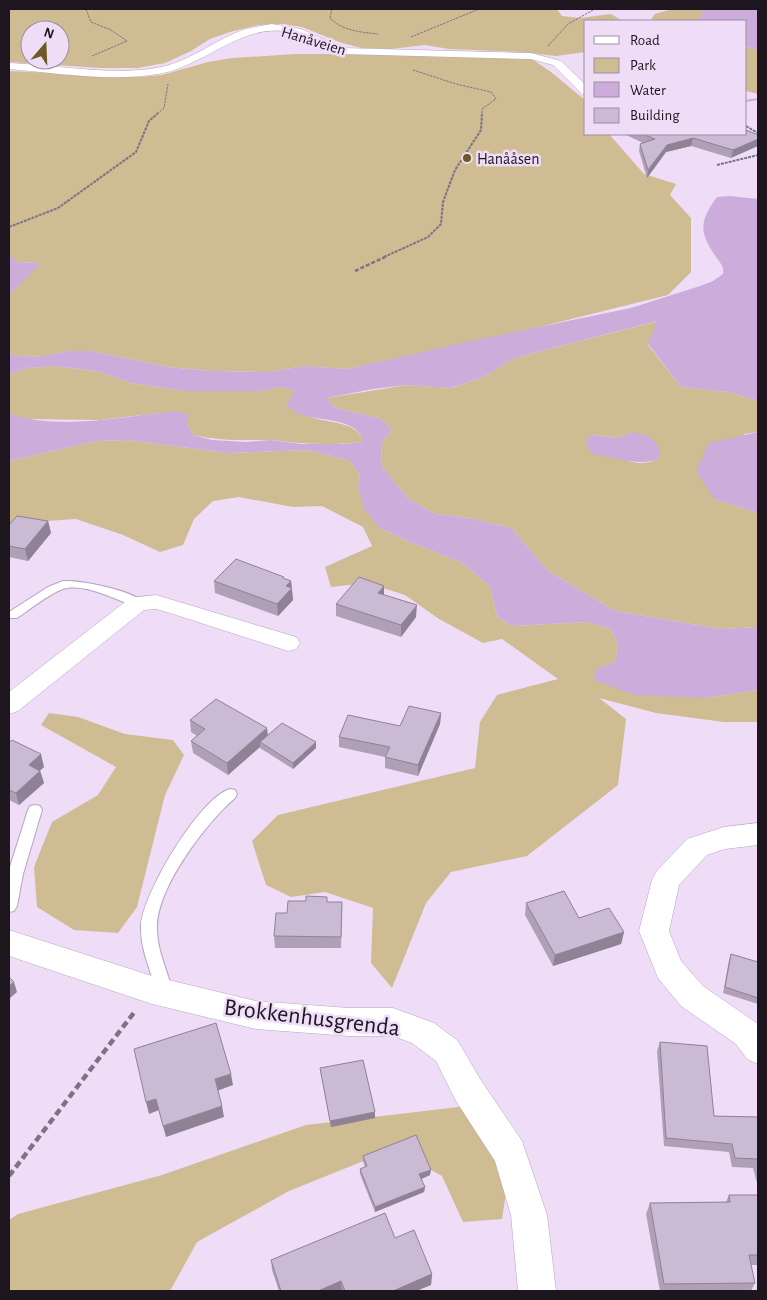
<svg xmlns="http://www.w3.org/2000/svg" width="767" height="1300" viewBox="0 0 767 1300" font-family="'Alegreya Sans',sans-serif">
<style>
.green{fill:#cfbc93;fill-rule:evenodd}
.water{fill:#cbacda}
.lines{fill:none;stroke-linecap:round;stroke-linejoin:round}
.stream{fill:#cbacda;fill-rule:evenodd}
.lane-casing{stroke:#b6a5be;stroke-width:2}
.street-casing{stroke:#b6a5be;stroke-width:1}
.path-far3{stroke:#7e7283;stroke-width:1;stroke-dasharray:2.5 1;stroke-linecap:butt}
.path-far2{stroke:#7e7283;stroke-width:2;stroke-dasharray:3 1;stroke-linecap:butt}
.path-far1{stroke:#7e7283;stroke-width:2.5;stroke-dasharray:4 2;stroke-linecap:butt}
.path{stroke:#7e7283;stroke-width:4.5;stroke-dasharray:7 4;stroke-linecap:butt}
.lane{fill:#fff;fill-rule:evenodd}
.street{fill:#fff;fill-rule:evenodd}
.wall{fill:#afa0b6}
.shaded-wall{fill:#8e8294}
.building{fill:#cbbad4;stroke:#8e8294}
.poi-dot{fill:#6d5827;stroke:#efddf8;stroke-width:2}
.labels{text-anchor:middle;stroke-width:5;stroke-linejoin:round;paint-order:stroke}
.far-street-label{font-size:16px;fill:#1d161f;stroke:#efddf8}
.far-poi-label{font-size:16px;fill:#1d161f;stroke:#efddf8;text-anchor:start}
.near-street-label{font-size:24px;fill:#1d161f;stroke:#efddf8}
</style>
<rect width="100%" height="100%" fill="#efddf8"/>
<path class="green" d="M9 9H557L562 16 580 18 611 14 623 21H586V52L556 56 521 52 449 49 425 45 391 49 361 48 339 42 302 27 281 24 258 25 230 32 210 39 191 51 165 63 138 68H101L9 62ZM30 30H60V60H30Z
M672 9H703L699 21H655L651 19 655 14Z
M746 46 758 50V94L746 91Z
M296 54H353L532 59 551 72 586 101V134H609L644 174 676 184 670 195 691 218V272L668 295 535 328 347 369 305 366 267 372 211 371 168 367 90 351H66L44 356 23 357 9 354V295L40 263 16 262 9 257V71L140 77 162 75 208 62 232 58Z
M658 321 648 345 681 387 729 392 758 401V432L744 434 714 499 758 513V627L721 629 615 611 548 571 511 528 469 518 435 514 408 499 382 466 381 444 392 429 379 418 335 408 327 398 407 385 452 388 487 375 514 358ZM630 433 658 459C631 472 610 451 591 435L617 438Z
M54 366 97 371 131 383 185 391H261L281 387 296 391 286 405C294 409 302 413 311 417 330 424 355 420 365 442 343 444 321 445 300 443 290 443 279 440 269 440 243 440 219 441 193 435L187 424 158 413 100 420 25 419 9 414V375L26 368Z
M128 440 228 453 306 450 349 460 360 475 358 488 380 528 410 542 461 562 490 586 497 616 512 626 587 622 611 629 618 645 615 662 596 669 704 698 758 690V722H724L656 713 599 698 626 719 618 785 527 856 451 872 426 903 392 988 371 963 373 908 325 892 291 897 266 885 252 841 278 815 475 768 480 722 497 695 558 679 502 639 483 643 439 619 405 595 367 583 331 587 325 567 372 546 363 527 322 506 293 507 239 497 213 501 194 519 183 545 160 552 123 535 76 519 18 523 9 530V461L96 441Z
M49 713 78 717 125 734 173 740 184 755 165 795 137 907 118 933 74 930 37 907 34 867 52 822 98 795 116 767 41 725Z
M492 1103 513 1146 502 1219 463 1222 442 1176 404 1155 371 1158 289 1191 197 1242 170 1291H9V1220L18 1214 162 1175 306 1125Z"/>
<path class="water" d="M703 9H758V50L746 46V21H699Z
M730 196 758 199V401L729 392 681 387 648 344 657 321 514 358 487 375 451 388 407 385 373 389 327 398 335 408 379 418 392 429 381 444 382 466 408 499 435 514 469 518 511 528 548 571 615 611 721 629 758 627V690L704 698 635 695 594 680 596 669 615 662 618 645 611 629 587 622 512 626 497 616 490 586 461 562 410 542 380 528 364 509 358 487 360 475 349 460 306 450 228 453 128 440 96 441 9 461V414C63 431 122 416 177 411L187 414V424L193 435 212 440 246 442 270 440 301 444H343L364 442C356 415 316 423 295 412 292 410 289 407 286 405L295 391 281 387 261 391H185L131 383 97 371 54 366 26 368 9 375V354L23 357 44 356 66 351H90L168 367 211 371 267 372 305 366 347 369 471 341 631 308 700 286 713 281 723 274C724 266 721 264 716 257 699 232 699 222 717 197Z
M13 256 16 262 41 263 9 295V257Z
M758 432V513L714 499 696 471 709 443Z
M630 433C644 433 653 437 660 449L658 459C641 467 612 457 593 454L587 447 586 440 591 435 617 438Z"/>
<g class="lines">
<path class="stream" d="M758 98V100L746 102V100Z"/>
<g class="lane-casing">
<path id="lane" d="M63 581C80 580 133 590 144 603L138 607C117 601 85 582 63 589 47 595 32 608 17 618H9V612L48 587Z
M230 789 235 790 237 794 235 798C206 823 158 886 157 926 156 949 168 971 173 993L171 998 165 1000 159 998 157 993C151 971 140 949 141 926 142 895 199 798 230 789Z
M35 805 40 806 42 810 23 874 17 906 14 911 9 912V870L28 810 30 806Z"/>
</g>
<g class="street-casing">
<path id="street" d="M272 24 301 29 343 48 531 53 561 61 586 85V95L582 94 553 65 531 59 343 54C324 50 309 36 290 32 241 22 204 67 158 74 109 82 57 73 9 69V63C57 65 123 78 169 65 192 58 212 43 235 33 247 28 259 26 272 24Z
M156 595 296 637 300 643 296 649 288 651 170 613 156 609 144 610 18 711 9 714V692L130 598Z
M758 823V845L725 849 707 855 679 885 669 931 681 961 703 986 758 1024V1064L747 1059 736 1044 681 1006 658 978 639 931 652 880 656 872 687 839 724 827Z
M9 930 152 976 256 1001 349 1008H393L434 1023 458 1041 480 1079 522 1141 547 1215 556 1291H518L511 1215 495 1161 456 1101 436 1061 412 1043 393 1036H349L256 1029 152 1004 9 956Z"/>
</g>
<path class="path-far3" d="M86 9 91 22 111 30 127 41 92 56
M332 9 330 18C343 31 360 32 378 34
M411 37 479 9
M548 46 568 24 595 9
M413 70 456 84 491 92 496 99 482 109V114
M157 114 164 108 168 84"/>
<path class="path-far2" d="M746 126 758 133
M717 165 758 155
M9 227 58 208 136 152 149 121 158 113
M384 257 428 237 441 224 443 202 455 170 481 130 482 113"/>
<path class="path-far1" d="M355 271 387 256"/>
<path class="path" d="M9 1176 136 1010"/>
<use href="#lane" class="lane"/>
<use href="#street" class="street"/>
</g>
<path class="wall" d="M624 134H746L731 158 691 146 666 152 647 178 639 151 640 144 643 143Z
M48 521 51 533 28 561 9 557V525Z
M284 579 291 581 293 600 278 616 215 593 214 581Z
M384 595 416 617 401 637 336 616V604Z
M441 713 440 724 418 776 385 768V757L339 747V737L400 726Z
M190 720 267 728 268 736 316 748 293 769 260 748V747L228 775 193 753 191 741 197 736 191 732Z
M9 743 44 767 40 770 44 783 19 805 9 800Z
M327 902H342V914L341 948H275L274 936 287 913Z
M526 903 579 918 624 932 621 944 553 966 525 915Z
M731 954 758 962V1004L723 993 729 960Z
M660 1042 714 1116 758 1117V1187L753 1168 732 1167 729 1152 664 1146 657 1051Z
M320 1068 375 1118 331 1127 321 1074Z
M363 1156 430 1175 421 1179 425 1187 424 1192 375 1212 360 1174V1169L365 1167 363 1161Z
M729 1195H758V1265H751L755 1283 751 1291H660L646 1214 650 1203 726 1202Z
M395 1238 432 1274 431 1285 416 1291H279L272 1270 271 1260Z"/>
<path class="shaded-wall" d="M693 138 691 146 666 152 647 178 648 170 667 145Z
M758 139V146L731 158 733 150Z
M48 521 51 533 28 561 25 549Z
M291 581 293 600 278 616 277 604 286 586Z
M384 586V597L378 593Z
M417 605 416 617 401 637V625Z
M441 713 440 724 418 776V765Z
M267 728 268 740 260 742V747L228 775 227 763Z
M316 742V748L293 769V763Z
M41 754 44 767 33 777 29 765Z
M40 771 44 783 19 805 16 793Z
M624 932 621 944 553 966 555 955Z
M14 982 17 992 9 999V986Z
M231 1074 233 1085 217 1091 215 1079Z
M156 1099 159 1110 149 1114 146 1102Z
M222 1106 224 1117 166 1137 163 1126Z
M375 1112V1118L331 1127 330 1121Z
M431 1170 430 1175 419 1180V1174Z
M425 1187 424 1192 375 1212V1207Z
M432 1274 431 1285 416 1291H393Z
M341 1281 342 1291H318Z"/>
<path class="building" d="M746 130 758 135V139L733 150 693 138 667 145 648 170 640 144 655 139 642 134H746Z
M17 516 48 521 25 549 9 546V525Z
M236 559 284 577 283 578 291 581 286 586 292 588 277 604 214 581Z
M359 577 384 586 378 593 417 605 401 625 336 604Z
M216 699 267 728 227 763 191 741 205 729 190 720Z
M409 706 441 713 418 765 385 757 390 747 339 737 348 715 400 726Z
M282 723 316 742 293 763 260 742Z
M12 740 41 754 29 765 40 771 16 793 9 790V743Z
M564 891 579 918 609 908 624 932 555 955 526 903Z
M306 896 327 897V902H342L341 937 274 936 276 913H287L288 901H306Z
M731 954 758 962V998L725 987Z
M9 977 14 982 9 986Z
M216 1023 231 1074 215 1079 222 1106 163 1126 156 1099 146 1102 134 1049Z
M660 1042 707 1046 714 1116 758 1117V1165L757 1159 735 1158 732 1144 666 1138Z
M363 1060 375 1112 330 1121 320 1068Z
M416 1135 431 1170 419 1174 425 1187 375 1207 360 1169 367 1166 363 1156Z
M729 1195H758V1255H749L755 1283 664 1284 650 1203 730 1202Z
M385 1213 395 1238 414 1230 432 1274 393 1291H345L341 1281 318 1291H281L271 1260Z"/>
<circle class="poi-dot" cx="467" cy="158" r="5"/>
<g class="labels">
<g class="far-street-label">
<text transform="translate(314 40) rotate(17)" y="6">Hanåveien</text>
</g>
<g class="far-poi-label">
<text x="477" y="164">Hanååsen</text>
</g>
<g class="near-street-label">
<text transform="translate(312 1017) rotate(7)" y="8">Brokkenhusgrenda</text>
</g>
</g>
<rect width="767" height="1300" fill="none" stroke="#1d161f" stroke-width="20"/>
<rect x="584" y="20" width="162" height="115" fill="#efddf8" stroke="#9b8da1"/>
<rect x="594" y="36" width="25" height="8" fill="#ffffff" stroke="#9b8da1"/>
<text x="630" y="45" font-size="15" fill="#1d161f">Road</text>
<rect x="594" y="58" width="25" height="15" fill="#cfbc93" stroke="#9b8da1"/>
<text x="630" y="70" font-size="15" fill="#1d161f">Park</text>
<rect x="594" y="82" width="25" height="15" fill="#cbacda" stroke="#9b8da1"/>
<text x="630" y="95" font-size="15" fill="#1d161f">Water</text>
<rect x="594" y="108" width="25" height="15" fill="#cbbad4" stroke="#9b8da1"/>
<text x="630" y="120" font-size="15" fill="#1d161f">Building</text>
<g transform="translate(45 45) rotate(19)"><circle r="24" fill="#efddf8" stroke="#9b8da1"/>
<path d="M0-4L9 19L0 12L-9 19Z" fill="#6d5827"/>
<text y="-8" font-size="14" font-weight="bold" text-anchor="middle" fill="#1d161f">N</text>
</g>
</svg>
